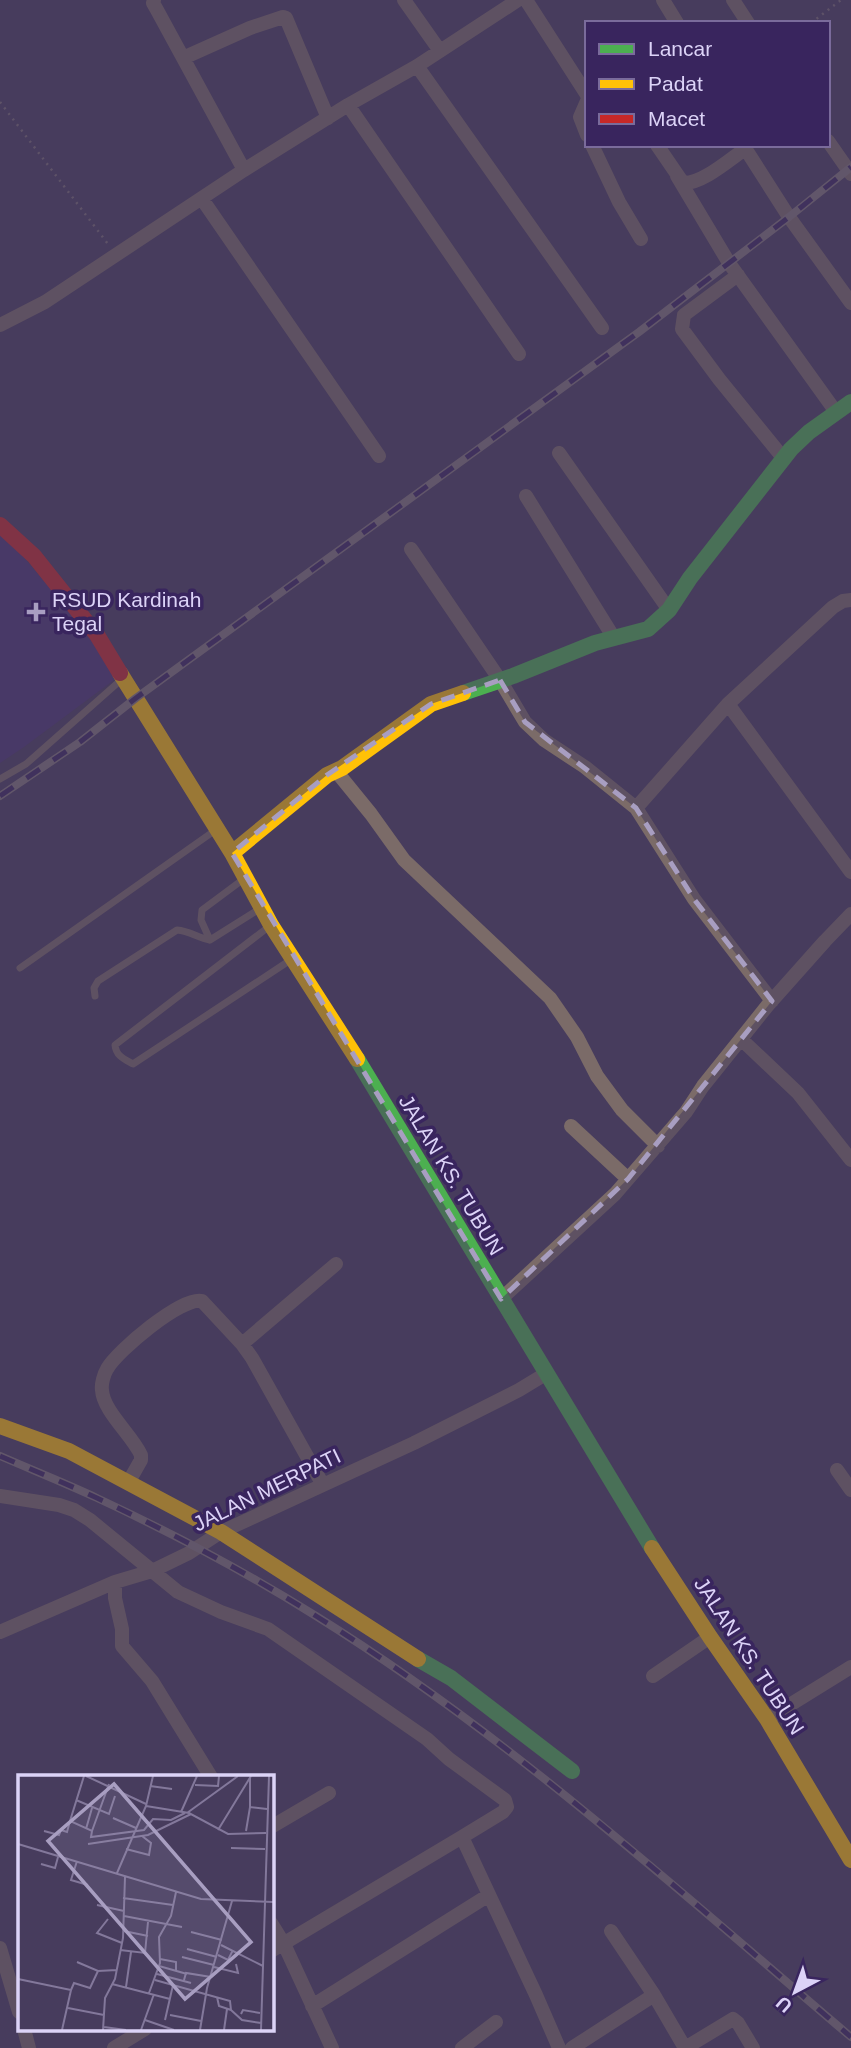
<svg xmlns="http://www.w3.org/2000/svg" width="851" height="2048" viewBox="0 0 851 2048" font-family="Arial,sans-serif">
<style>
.built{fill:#4a3573}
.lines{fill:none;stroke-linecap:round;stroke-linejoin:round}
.path{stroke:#7a6e75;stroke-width:2.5;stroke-dasharray:2 5;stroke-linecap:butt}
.lane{stroke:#7b6b68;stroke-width:7}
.street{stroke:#7b6b68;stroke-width:14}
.fast{stroke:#4caf50;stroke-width:16}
.slow{stroke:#ffc107;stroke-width:16}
.jam{stroke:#c62828;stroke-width:16}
.rail-casing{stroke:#82767a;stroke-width:8}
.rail{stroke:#39255e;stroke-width:5;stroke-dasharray:16;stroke-linecap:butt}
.marked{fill:none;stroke:#a89ec1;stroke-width:5;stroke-dasharray:14 9;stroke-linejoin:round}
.poi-dot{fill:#a89ec1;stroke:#39255e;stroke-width:2.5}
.labels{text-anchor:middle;stroke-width:7;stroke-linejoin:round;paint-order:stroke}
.poi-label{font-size:21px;fill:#dcd3f7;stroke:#39255e;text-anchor:start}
.street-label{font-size:21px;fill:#dcd3f7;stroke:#39255e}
.inset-road{fill:none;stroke:#83789b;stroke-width:2}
.view{fill:#a89ec1;fill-opacity:0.15;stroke:#a89ec1;stroke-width:3.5}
.inset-edge{fill:none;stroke:#dcd3f7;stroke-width:3.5}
</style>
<rect width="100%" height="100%" fill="#473c5d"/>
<path class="built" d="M0 529 122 674 24 747 0 763Z"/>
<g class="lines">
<path class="path" d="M811 23 841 0
M0 102 108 244"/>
<path class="lane" d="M0 779 26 764 121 680
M271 925 115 1045C116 1056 124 1059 133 1064L292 959
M210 940 201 920 202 910 245 878
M20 968 217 829
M95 996 94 988 98 981 177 930C190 931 198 938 210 940L261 908"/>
<path class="street" d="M154 0 153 3 157 10 244 170
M404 0 440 51
M526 0 587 95
M663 0 677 23
M733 0 748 23
M183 58 250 28 283 17 286 18 328 118
M417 66 602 328
M587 101 580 117 587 135
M348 105 519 354
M828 141 851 174
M592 145 619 202 641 239
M657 145 683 183C702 184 729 160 745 149
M743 145 789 217 851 303
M677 176 729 263 836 412
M202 199 379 456
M738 275 684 315 682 329 719 379 784 459
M0 325 45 302 244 170 348 105 417 66 518 0
M559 453 669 610
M526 496 614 638
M411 549 500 680 525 722 544 740 585 767 636 808 694 899 772 1001
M728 704 851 872
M336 771 371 814 404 860 550 998 577 1037 597 1076 622 1110 658 1146
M636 808 728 704 833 607 843 601 851 600
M742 1040 798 1093 851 1160
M571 1126 628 1179
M501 1299 615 1194 686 1112 703 1086 768 1005 825 941 851 914
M242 1344 336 1264
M837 1470 851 1490
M128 1483 141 1460V1455C132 1435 103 1411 102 1390 101 1384 104 1374 107 1369 117 1351 182 1296 202 1301L242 1344 252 1358 323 1485
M0 1496 59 1505 74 1510 90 1520 178 1592 221 1612 268 1629 427 1739 449 1759 505 1800 507 1807 503 1812 462 1837
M115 1582V1598L122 1629V1646L152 1681 211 1777
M0 1632 115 1582 152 1571 189 1553 221 1532 414 1443 519 1390 547 1373
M653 1676 710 1637
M767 1719 851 1667
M271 1827 329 1793
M271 1923 284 1944 332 2048
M611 1931 654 1995
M0 1948 19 2012
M271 1951 462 1837 536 1995 559 2048
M312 2006 489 1895
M24 2029 29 2048
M114 2048 145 2029
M462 2048 496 2022
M572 2048 654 1995 685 2048 733 2019 738 2023 753 2048"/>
<path class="fast" d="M463 693 513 676 595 643 648 629 669 610 690 578 791 449 809 432 851 402
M357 1059 652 1548
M418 1659 451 1678 572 1771"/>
<path class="slow" d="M120 673 232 853 271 925 357 1059
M232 853 327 775 342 768 431 704 463 693
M0 1426 69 1451 221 1532 418 1659
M652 1548 710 1637 767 1719 851 1860"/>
<path class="jam" d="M0 525 34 556 97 635 120 673"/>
<g class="rail-casing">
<path id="rail" d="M0 796 80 742 136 698 639 332 789 217 851 167
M0 1456C32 1470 65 1483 97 1498 172 1533 246 1572 316 1616 509 1736 678 1890 851 2037"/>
</g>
<use href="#rail" class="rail"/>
</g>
<path d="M0 0H851V2048H0ZM500 680 525 722 636 808 694 899 772 1001 628 1179 501 1299 232 853 327 775 431 704Z" fill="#473c5d" fill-opacity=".55" fill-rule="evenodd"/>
<path class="marked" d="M500 680 525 722 636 808 694 899 772 1001 628 1179 501 1299 232 853 327 775 431 704Z"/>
<path class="poi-dot" d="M32.5 601.5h7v7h7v7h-7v7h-7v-7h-7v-7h7z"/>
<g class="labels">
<g class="poi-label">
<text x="52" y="607">RSUD Kardinah<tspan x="52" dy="24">Tegal</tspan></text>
</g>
<g class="street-label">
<text transform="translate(451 1175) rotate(59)" y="7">JALAN KS. TUBUN</text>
<text transform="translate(267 1490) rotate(-26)" y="7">JALAN MERPATI</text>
<text transform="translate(749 1656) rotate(57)" y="7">JALAN KS. TUBUN</text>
</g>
</g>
<g transform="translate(18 1775)">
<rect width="256" height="256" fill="#473c5d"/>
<path class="inset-road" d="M66 1 52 46 74 56 91 9M68 1 128 29M232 2V32M177 10 200 11 201 1M132 11 154 14M58 25 91 39 97 21M128 31 171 38 210 59 248 58M163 37 179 1M169 38 220 1M95 43 118 53M68 54 74 33M200 55 233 1M26 56 41 60 43 55 49 57 52 46M74 56 73 62 126 55 135 44 153 45 167 38M228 56 232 32 249 34M0 69 183 124 255 127M70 69 130 60 173 39M213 73 247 74M108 74 131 80 133 68 124 61M59 86 53 105 70 110M23 89 37 93 40 82M99 98 128 31 135 1M105 123 155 130M79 130 106 136M106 141 164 152M90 144 79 158 104 168M106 156 130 161M173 157 204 165M203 170 245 191M169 174 199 182M102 175 127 178 130 147M200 180 210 185 215 175M164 182 196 190M142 184 158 187V195M59 187 80 196 99 195M141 191 169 199M196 192 220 198 218 189M139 199 173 208M0 204 53 215 44 255M137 205 212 226 213 235 224 245 243 248M166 205 168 198 193 202M94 209 152 224M108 212 113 177M53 215 56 208 72 213 80 196M131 218 142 188 141 162 153 141 158 117M199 222 201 231 213 235M50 233 86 240M223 239 225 235 242 238M152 240 183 246M127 245 156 255M147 245 155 210M86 252 108 255M85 255 87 223 97 204 105 163 107 102M123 255 136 219M182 255 189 213 214 126M206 255 209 234M243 255 251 1"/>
<path class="view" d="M96 9 233 167 167 224 30 66Z"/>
<rect width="256" height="256" class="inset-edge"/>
</g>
<rect x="585" y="21" width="245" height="126" fill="#39255e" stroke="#7a6b9b" stroke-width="2"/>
<rect x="599" y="44" width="35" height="10" fill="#4caf50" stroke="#7a6b9b" stroke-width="2"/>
<text x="648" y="56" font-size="21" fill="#dcd3f7">Lancar</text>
<rect x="599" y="79" width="35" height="10" fill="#ffc107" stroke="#7a6b9b" stroke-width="2"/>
<text x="648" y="91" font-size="21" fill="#dcd3f7">Padat</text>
<rect x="599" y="114" width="35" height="10" fill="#c62828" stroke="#7a6b9b" stroke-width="2"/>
<text x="648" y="126" font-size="21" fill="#dcd3f7">Macet</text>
<g transform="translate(795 1992) rotate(221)" stroke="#39255e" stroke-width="5" paint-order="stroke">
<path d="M0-5L12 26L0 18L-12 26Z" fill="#dcd3f7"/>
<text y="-10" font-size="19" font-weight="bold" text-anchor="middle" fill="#dcd3f7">U</text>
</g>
</svg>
